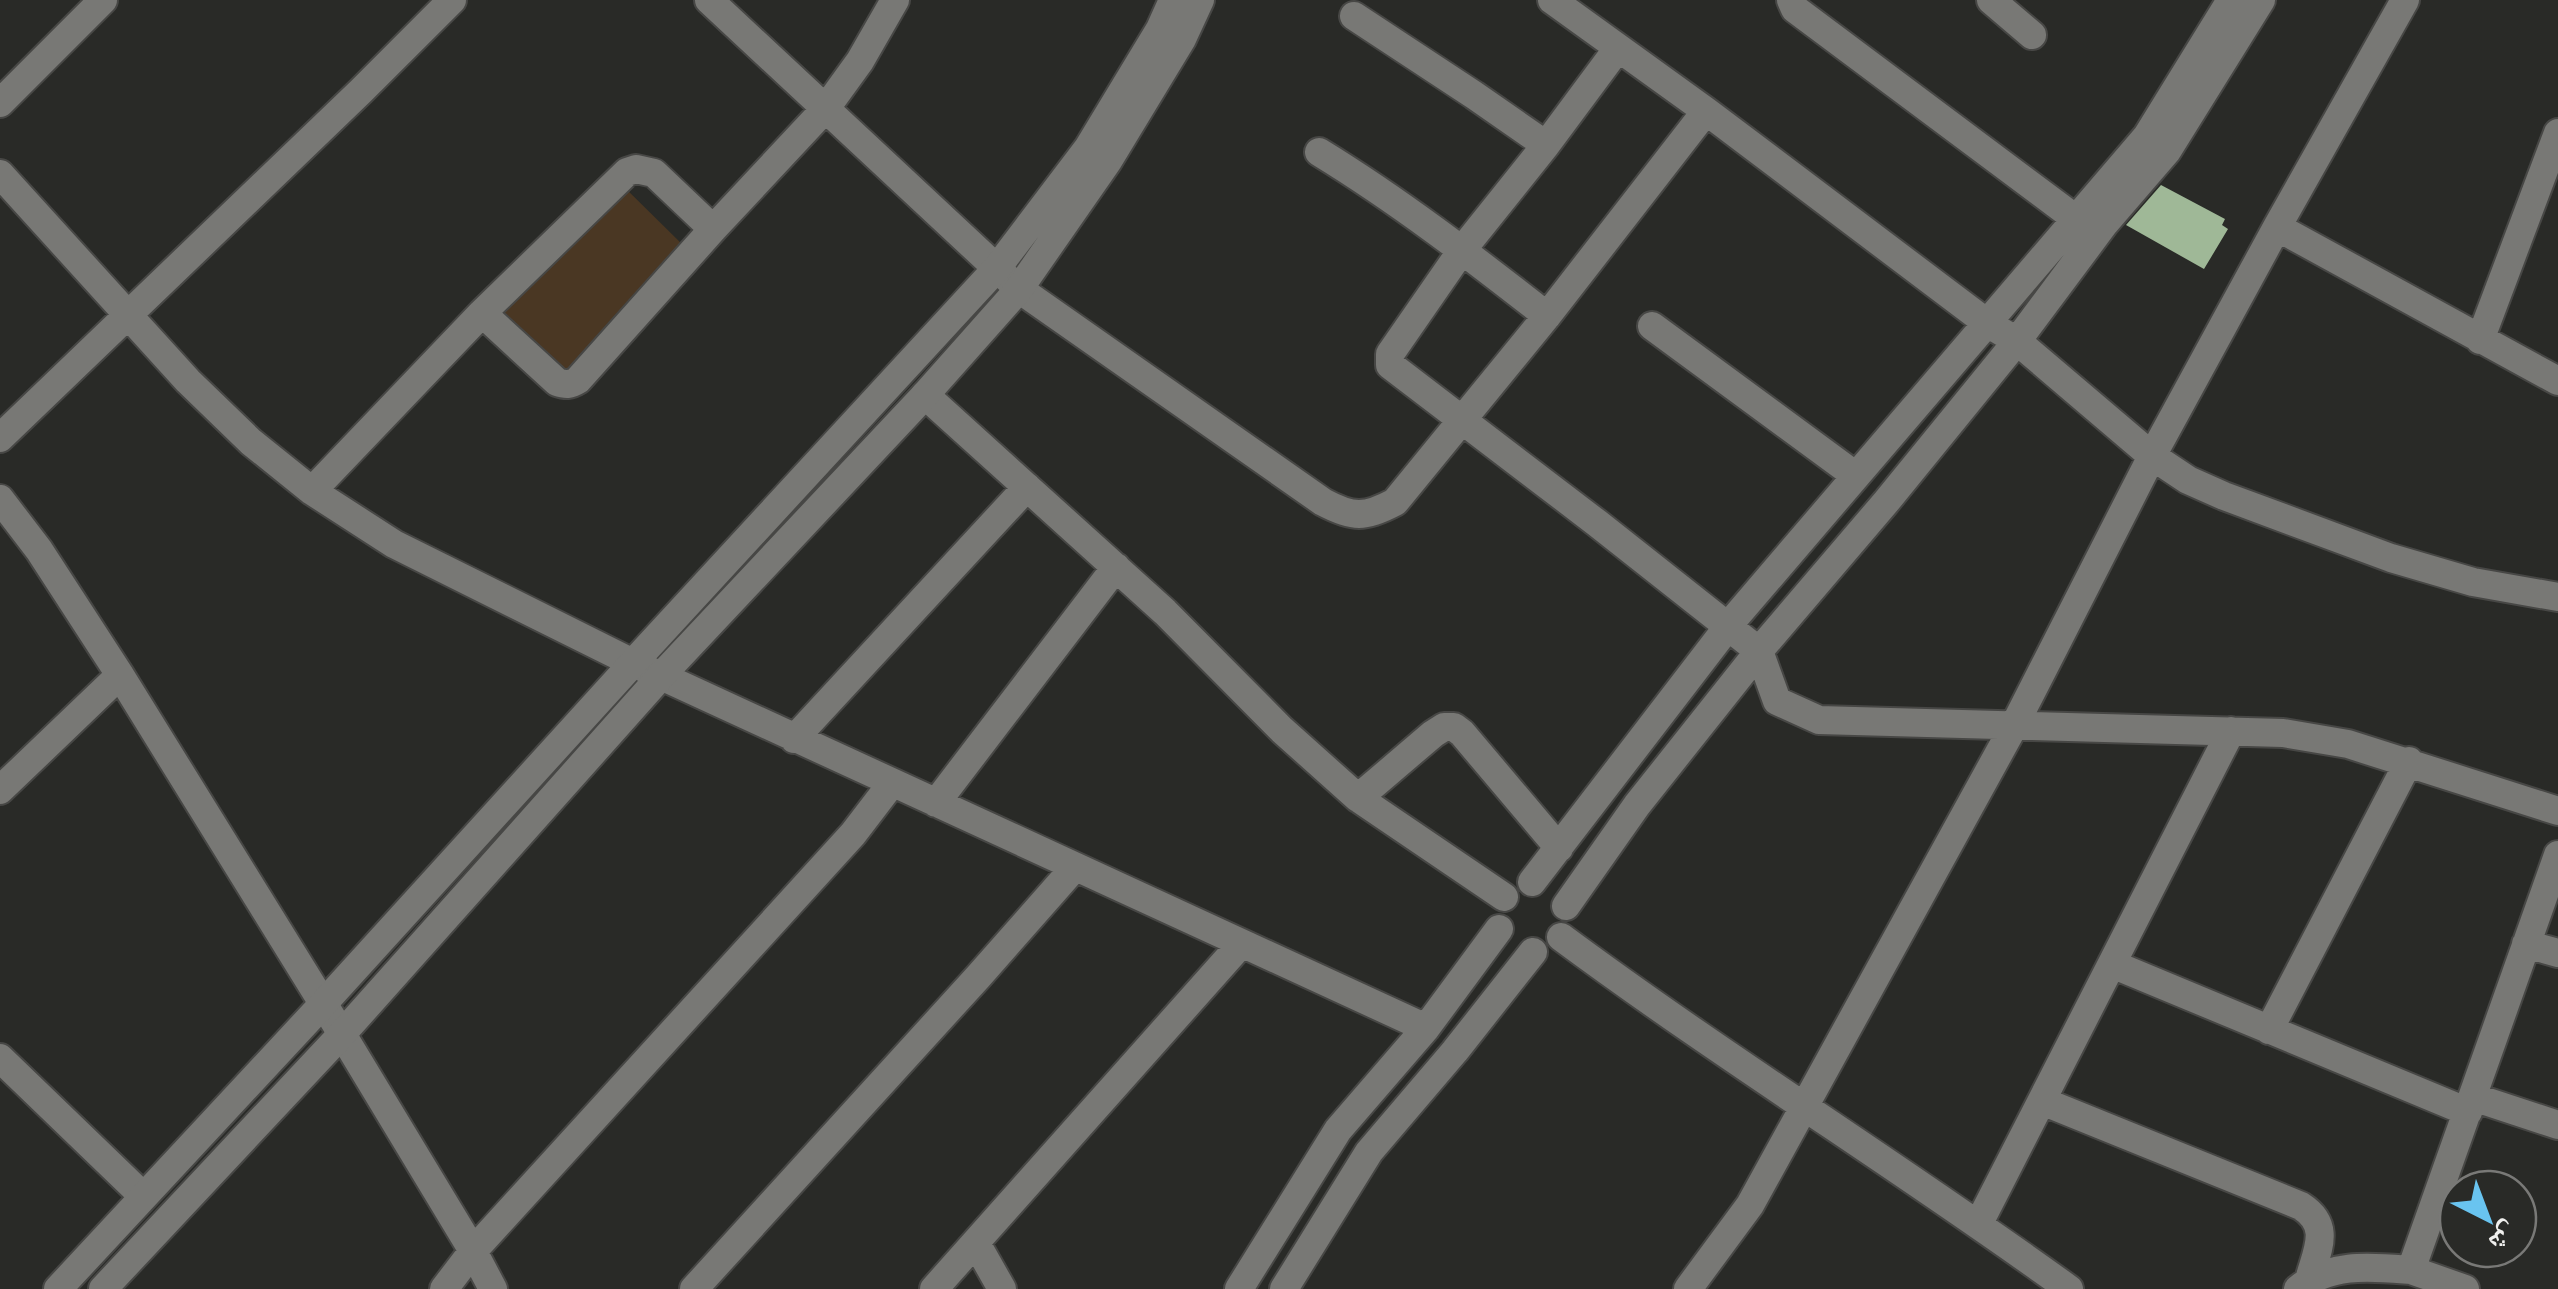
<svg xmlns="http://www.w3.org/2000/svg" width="2558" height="1289" viewBox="0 0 2558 1289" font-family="'Varela Round','Noto Naskh Arabic',sans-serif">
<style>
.green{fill:#4a3723}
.building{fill:#9fb897}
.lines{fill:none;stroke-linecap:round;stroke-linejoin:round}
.minor-casing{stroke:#474745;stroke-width:32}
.tertiary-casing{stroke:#474745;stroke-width:32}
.minor{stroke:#787875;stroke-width:28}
.tertiary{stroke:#787875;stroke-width:28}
</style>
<rect width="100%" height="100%" fill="#292a27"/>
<path class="green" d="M618 181 687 249 556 390 475 322Z"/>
<path class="building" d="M2161 185 2225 219 2222 225 2228 229 2204 269 2126 225Z"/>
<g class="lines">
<g class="minor-casing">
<path id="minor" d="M709 0 1019 289 1323 502C1353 518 1365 518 1395 502L1547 316 1706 111
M1552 0 1706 111 1987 323 2017 341 2152 456 2188 480 2224 496 2391 558 2473 582 2558 597
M1791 0 1795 9 2076 219
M1991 0 2032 35
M1354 16 1474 95 1546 145
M1618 48 1546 145 1462 250 1390 354V365L1597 523 1759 651 1777 701 1819 720 2283 733 2348 744 2558 811
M0 103 103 0
M1319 152C1399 201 1473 258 1547 316
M0 174 188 381 251 442 312 491 394 544 633 663 1426 1028
M2277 227 2558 381
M482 313 557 382C566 385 570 385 578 380L713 229
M1652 326 1856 476
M2480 340 2558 133
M925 395 1165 612 1282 730 1358 798 1504 897
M0 438 361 91 452 0
M312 491 482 313 627 172 636 169 654 173 713 229 826 108 860 61 895 0
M0 499 39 550 120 675 342 1034 473 1251 493 1289
M794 739 1027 487
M0 790 120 675
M1358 798 1433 734 1444 727H1454L1462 733 1559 848
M936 803 1116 567
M1532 882 1733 620 2147 136 2231 0
M1566 906 1637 805 1764 645 1886 502 2017 341 2105 223 2167 151 2261 0
M1561 937C1727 1060 1902 1168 2069 1289
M2526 944 2558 953
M2112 964 2468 1112
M2269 1030 2409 761
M0 1058 143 1196
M2473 1097 2558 1125
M2042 1101 2301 1206C2332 1226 2317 1250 2309 1280
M1979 1223 2231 731
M976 1243 1002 1289
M2411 1270 2465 1289
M444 1289 473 1251 853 834 892 783
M694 1289 978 977 1074 868
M934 1289 1241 944
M1239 1289 1338 1130 1426 1028 1499 929
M1284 1289 1369 1152 1455 1051 1533 952
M1688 1289 1750 1205 2015 724 2152 456 2277 227 2405 0
M2298 1289C2331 1262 2372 1267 2411 1270L2558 855"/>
</g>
<g class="tertiary-casing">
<path id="tertiary" d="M58 1289 323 1004 633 663 997 268 1088 148 1160 29 1173 0
M103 1289 342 1034 661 676 925 395 1019 289 1108 161 1182 39 1200 0"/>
</g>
<use href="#minor" class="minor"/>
<use href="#tertiary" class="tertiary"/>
</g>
<g transform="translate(2488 1219) rotate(138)"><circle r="48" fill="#292a27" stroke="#797977" stroke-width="2.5"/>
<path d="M0-8L18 38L0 25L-18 38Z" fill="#69c4f0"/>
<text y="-15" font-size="28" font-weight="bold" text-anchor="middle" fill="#f0f0ee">ش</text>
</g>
</svg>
